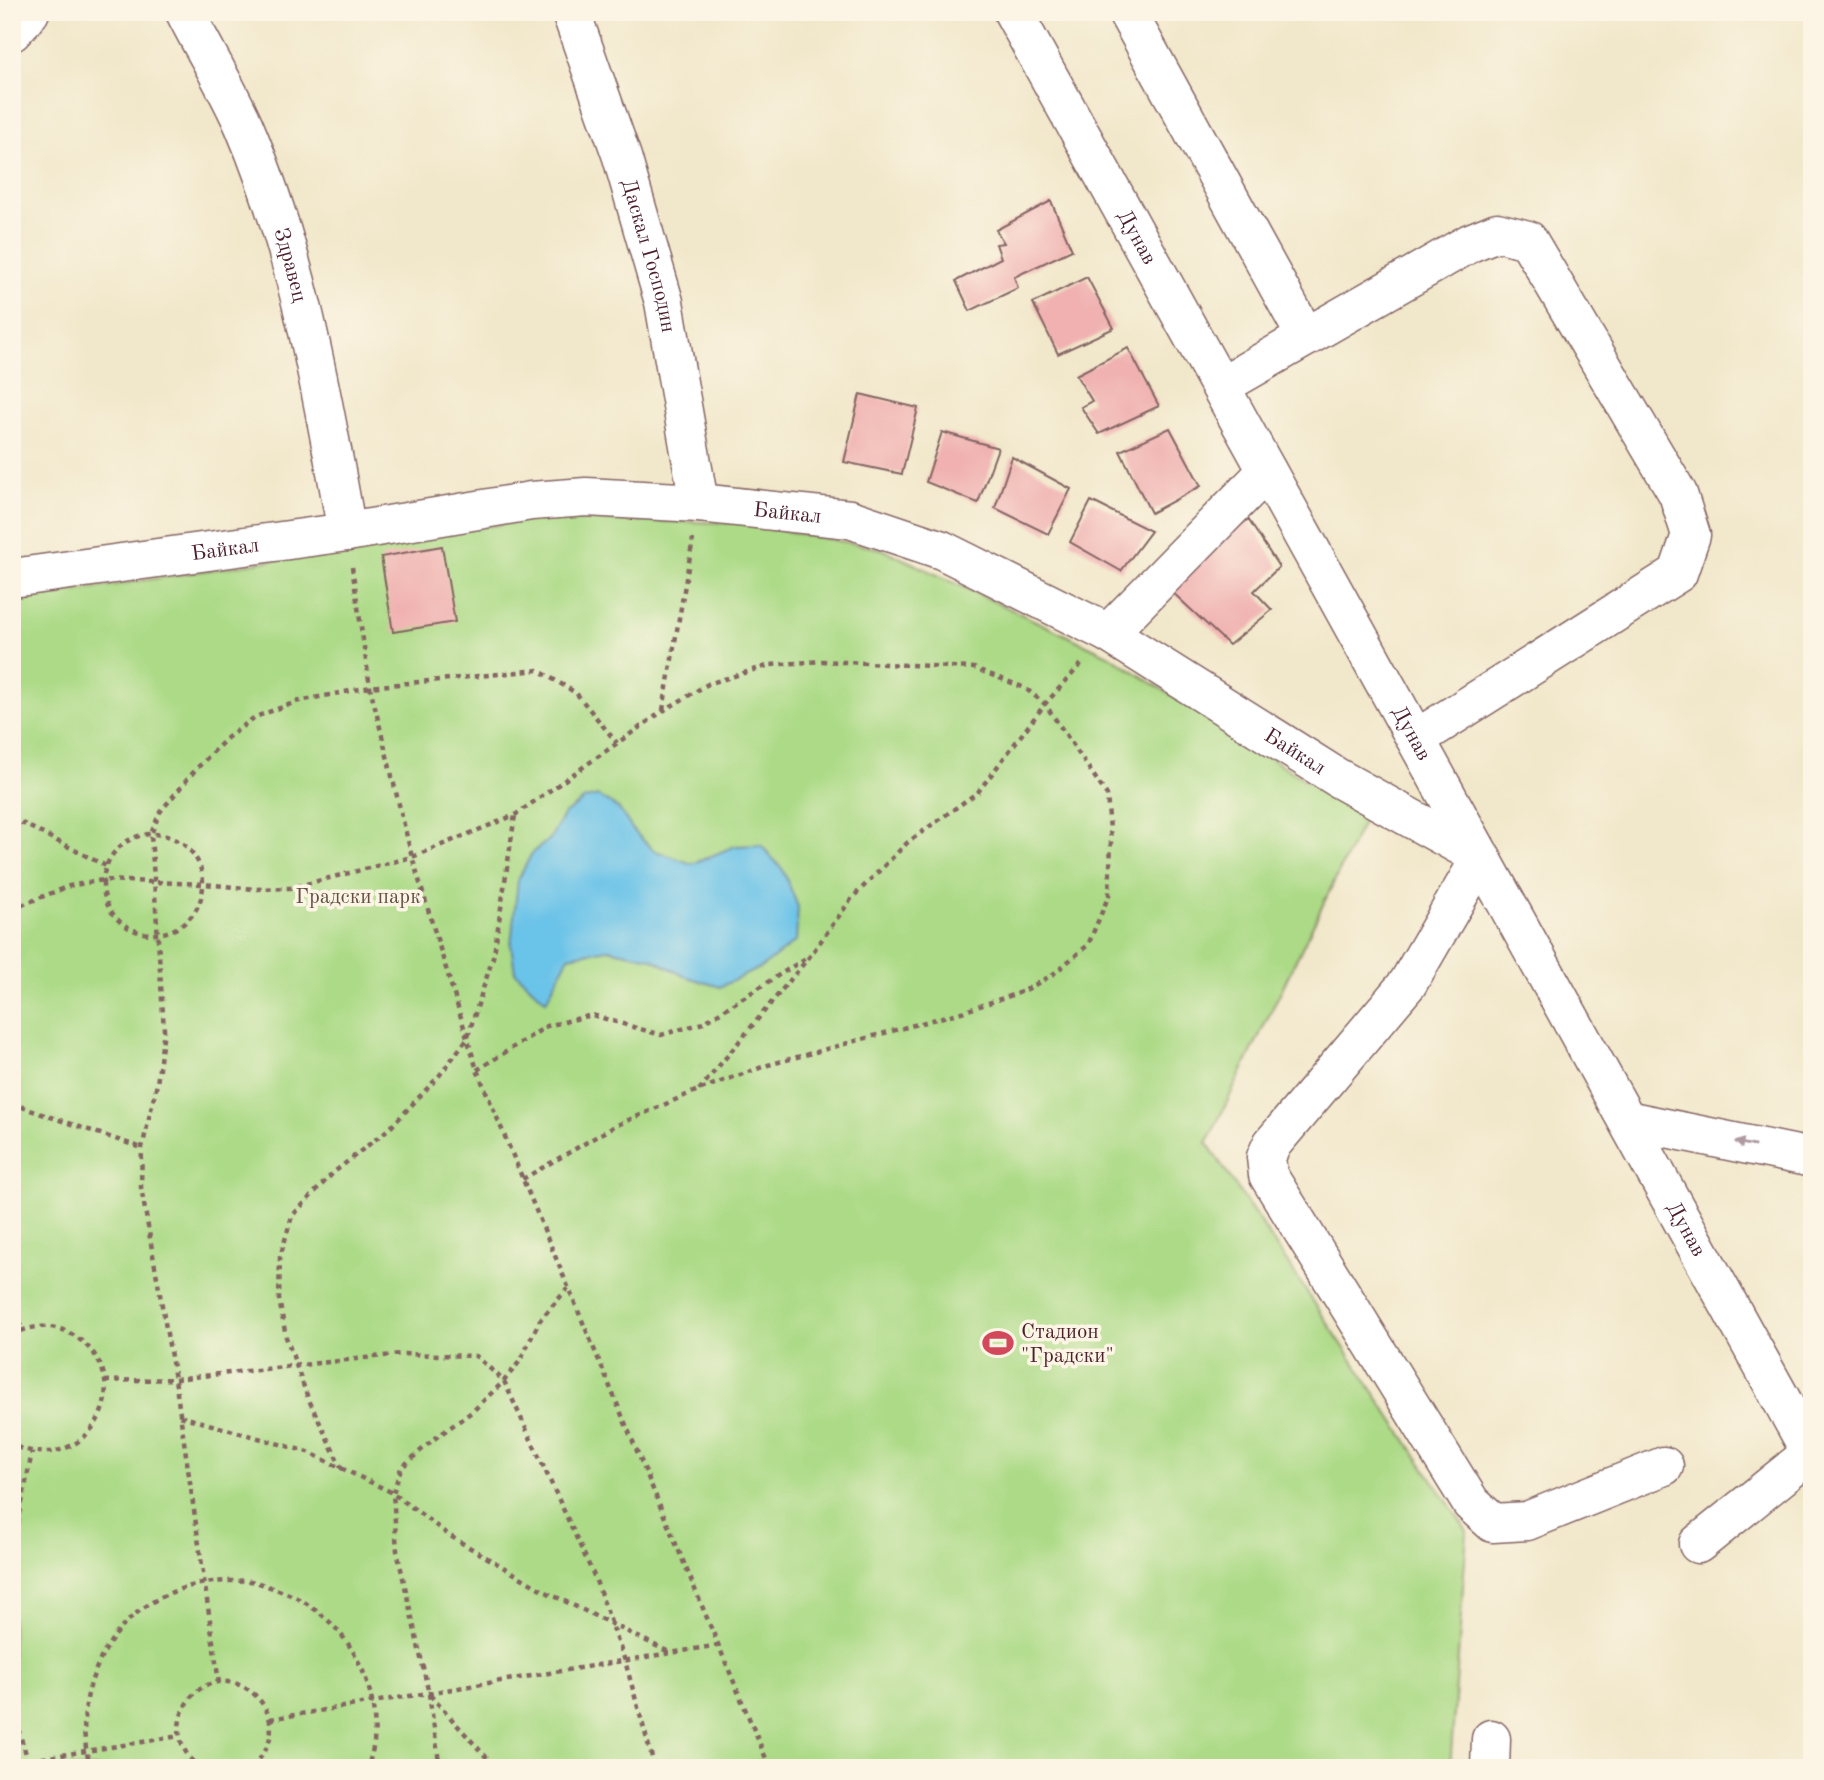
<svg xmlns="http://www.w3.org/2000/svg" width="1824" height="1780" viewBox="0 0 1824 1780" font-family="'Old Standard TT',serif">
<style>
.green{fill:#acda86;stroke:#7b7c58;stroke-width:2}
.water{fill:#6bc3e8;stroke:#5a718a;stroke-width:2}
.building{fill:#f0b1b0}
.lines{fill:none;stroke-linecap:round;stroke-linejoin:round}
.minor-casing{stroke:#846563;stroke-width:41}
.path{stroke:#846563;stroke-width:4.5;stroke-dasharray:5 5;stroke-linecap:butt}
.minor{stroke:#fff;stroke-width:38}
.oneway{fill:#ae9aa0}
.labels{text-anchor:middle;stroke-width:7;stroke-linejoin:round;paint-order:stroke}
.street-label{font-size:21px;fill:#4a1f2b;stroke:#fcf5e5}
.park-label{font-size:21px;fill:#624e42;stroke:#fcf5e5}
.poi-label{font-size:21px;fill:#4a1f2b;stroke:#fcf5e5;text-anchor:start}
</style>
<rect width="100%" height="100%" fill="#fcf5e5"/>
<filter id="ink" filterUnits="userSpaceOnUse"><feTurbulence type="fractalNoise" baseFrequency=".0143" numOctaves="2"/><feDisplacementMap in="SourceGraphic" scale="14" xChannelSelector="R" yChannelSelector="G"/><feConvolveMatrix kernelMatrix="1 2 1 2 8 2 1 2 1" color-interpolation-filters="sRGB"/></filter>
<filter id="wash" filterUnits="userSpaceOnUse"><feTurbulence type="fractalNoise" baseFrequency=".00686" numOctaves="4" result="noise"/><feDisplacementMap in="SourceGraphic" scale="28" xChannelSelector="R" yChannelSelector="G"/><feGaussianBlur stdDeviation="1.57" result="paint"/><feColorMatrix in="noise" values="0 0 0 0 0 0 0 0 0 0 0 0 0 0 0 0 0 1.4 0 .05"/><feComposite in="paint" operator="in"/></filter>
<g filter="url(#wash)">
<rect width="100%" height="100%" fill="#f1e7ca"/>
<path class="green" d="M534 519 743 523 882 549 1108 655 1365 818 1207 1143 1467 1531 1450 1768H12V601Z"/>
<path class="water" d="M598 796 619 809 633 830 653 850 692 864 735 846 761 845 783 870 798 907 796 941 762 967 720 987 684 976 651 958 608 949 569 956 546 1001 515 972 511 945 518 880 532 853 550 839 563 815 585 799Z"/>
<g id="blocks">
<path class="building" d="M1051 201 1072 250 1014 277 1018 288 970 311 956 281 1001 258 996 244 1004 243 996 230Z
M1087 277 1114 328 1058 354 1033 303Z
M1128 348 1159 406 1099 434 1081 407 1092 401 1076 375Z
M860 394 918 408 902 474 844 462Z
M1170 428 1201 486 1151 513 1120 451Z
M942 432 998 448 978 503 926 482Z
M1012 457 1071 489 1048 534 995 508Z
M1091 501 1151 531 1121 571 1070 542Z
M1248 519 1279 567 1254 591 1272 610 1229 645 1170 590 1200 560Z
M442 546 455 622 393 632 381 557Z"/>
</g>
</g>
<g filter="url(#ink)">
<use href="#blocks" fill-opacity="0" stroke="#846563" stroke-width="2"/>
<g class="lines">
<g class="minor-casing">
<g id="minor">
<path id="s1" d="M185 12C204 50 227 87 244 126 299 255 322 395 347 532"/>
<path id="s2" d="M571 12 622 157 664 302 699 503"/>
<path id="s3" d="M1013 12 1812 1455"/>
<path d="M1127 12 1306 337"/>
<path d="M12 32 30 12"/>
<path d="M1221 386 1470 243 1497 232 1528 240 1678 494 1691 535 1678 573 1416 739"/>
<path id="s4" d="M12 578 347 532 531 501 586 497 699 503 850 519 942 550 1108 633 1338 778 1481 857 1408 983 1272 1144 1266 1157 1268 1175 1471 1503 1493 1523 1527 1521 1664 1466"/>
<path d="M1108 633 1267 471"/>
<path d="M1627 1120 1812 1158"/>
<path d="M1698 1544 1811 1453"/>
<path d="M1490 1768 1491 1739"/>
</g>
</g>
<path class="path" d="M352 567 370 687 412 857 477 1070 770 1768
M663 710 693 539
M12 818 106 866
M103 884a50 50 0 1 1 100 0a50 50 0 1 1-100 0Z
M12 909 69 886 103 880 203 884 255 889 290 888 412 857 515 815 663 711 708 684 770 665 822 661 974 668 1025 688 1045 704 1107 795 1111 841 1109 895 1088 945 1052 975 1024 991 965 1011 768 1065 698 1090 615 1126 521 1180
M477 1070 547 1026 592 1015 661 1035 703 1023 806 958
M699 1090 810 956 852 898 908 842 978 792 1045 704 1084 661
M12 1102 27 1109 142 1148
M12 1314 24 1329
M12 1335C31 1325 54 1323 73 1335 143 1378 90 1480 12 1445
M105 1381 175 1379 401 1354 476 1356 504 1381 595 1578 625 1661 655 1768
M180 1416 308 1452 393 1493 450 1536 544 1591 671 1653
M342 1469 308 1398 286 1337 279 1299 280 1257 292 1216 333 1173 391 1127 439 1076 467 1039 494 954 515 815
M12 1553 32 1452
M219 1683 175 1379 141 1187 142 1148 157 1084 164 1030 151 834 160 812 196 769 227 738 255 717 299 701 370 687 538 670 576 693 617 743
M430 1695 496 1768
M12 1710 28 1760V1768
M270 1719 719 1645
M12 1763 179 1736
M91 1768C80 1735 83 1701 96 1669 119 1613 169 1582 229 1581 236 1581 243 1580 250 1581 258 1582 267 1586 275 1589 339 1609 380 1675 374 1742 373 1750 370 1759 368 1768
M201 1768C187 1758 179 1744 179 1727 180 1716 184 1706 191 1697 233 1650 307 1722 250 1768
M440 1768 429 1694 397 1551 393 1493 401 1468 434 1439 473 1411 504 1381 520 1361 540 1320 568 1288"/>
<use href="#minor" class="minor"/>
</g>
<defs><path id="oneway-solid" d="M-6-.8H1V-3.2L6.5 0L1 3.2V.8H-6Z" transform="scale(1.75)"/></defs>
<use class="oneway" href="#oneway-solid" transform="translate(1745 1144) rotate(-169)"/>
</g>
<defs>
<g id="stadium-bare" transform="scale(2.415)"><path d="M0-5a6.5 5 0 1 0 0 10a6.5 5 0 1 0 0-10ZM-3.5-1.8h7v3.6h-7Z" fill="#d1495b" stroke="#fcf5e5" stroke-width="2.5" paint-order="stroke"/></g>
</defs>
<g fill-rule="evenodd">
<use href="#stadium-bare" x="998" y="1343"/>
</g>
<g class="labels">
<g class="street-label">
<text dy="7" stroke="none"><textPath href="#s3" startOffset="257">Дунав</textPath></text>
<text dy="7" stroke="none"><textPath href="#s2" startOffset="256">Даскал Господин</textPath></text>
<text dy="7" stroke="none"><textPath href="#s1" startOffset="275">Здравец</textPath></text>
<text dy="7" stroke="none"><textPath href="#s4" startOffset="782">Байкал</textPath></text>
<text dy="7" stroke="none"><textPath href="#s4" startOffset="215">Байкал</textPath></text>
<text dy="7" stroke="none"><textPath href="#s3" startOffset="824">Дунав</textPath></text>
<text dy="7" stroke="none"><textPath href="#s4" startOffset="1349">Байкал</textPath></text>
<text dy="7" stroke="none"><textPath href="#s3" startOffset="1391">Дунав</textPath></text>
</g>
<g class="park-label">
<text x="358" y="903">Градски парк</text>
</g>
<g class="poi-label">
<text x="1021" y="1338">Стадион<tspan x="1021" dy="24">"Градски"</tspan></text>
</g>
</g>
<rect width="1824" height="1780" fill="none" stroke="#fcf5e5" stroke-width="42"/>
</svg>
